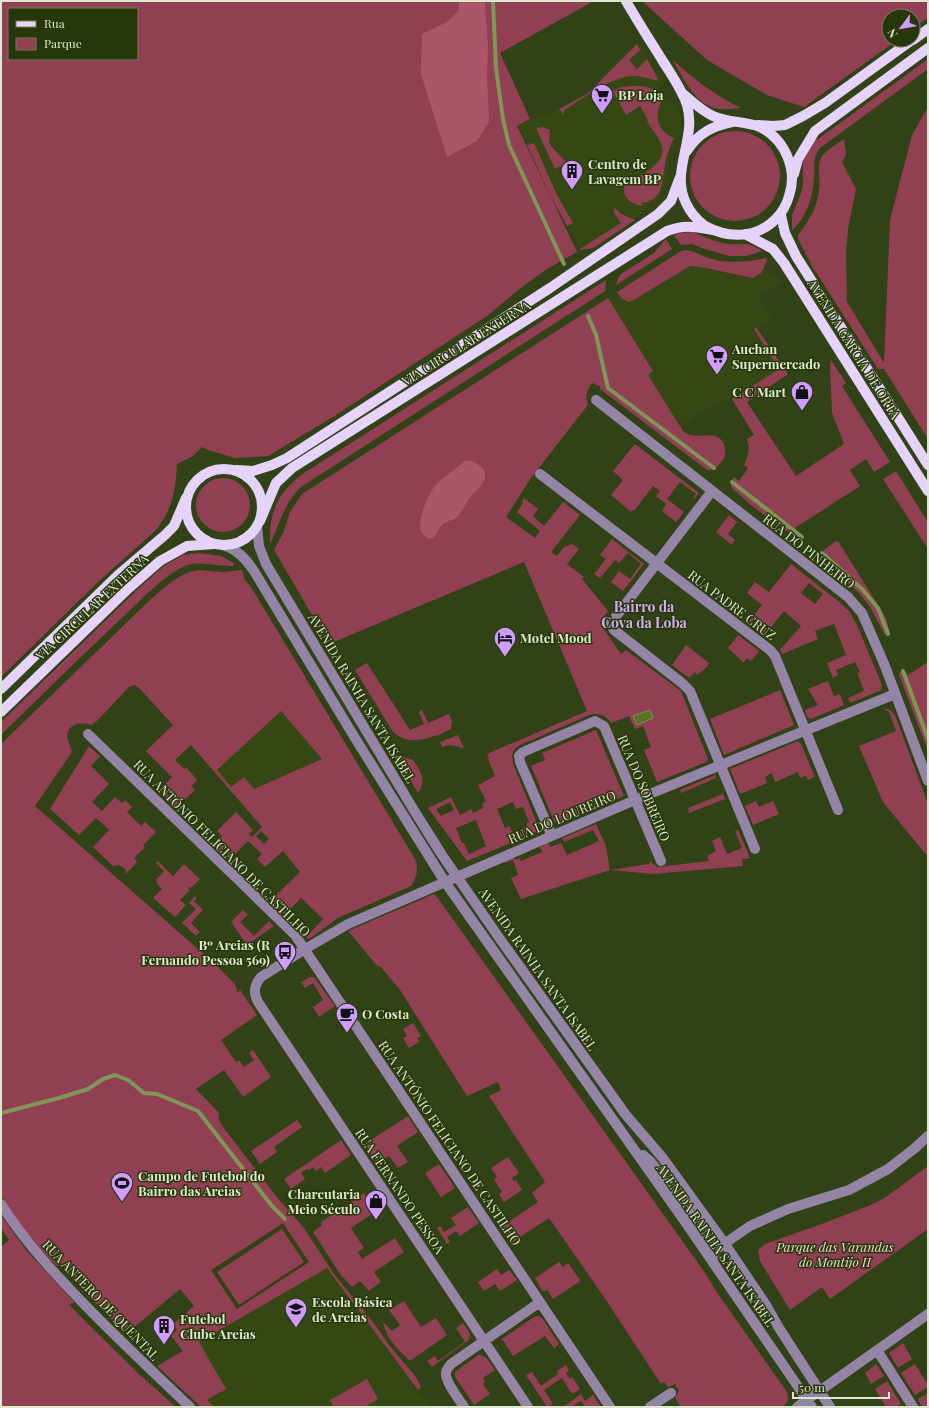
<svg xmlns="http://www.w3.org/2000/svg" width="929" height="1408" viewBox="0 0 929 1408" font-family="'Playfair Display',serif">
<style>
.built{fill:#354813}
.green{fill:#913f53;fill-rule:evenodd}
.forest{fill:#ab5568}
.water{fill:#567321;stroke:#7e9656}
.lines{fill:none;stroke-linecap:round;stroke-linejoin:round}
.stream{stroke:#7e9656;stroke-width:4}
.minor{stroke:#9484a5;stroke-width:10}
.major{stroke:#e6d3fb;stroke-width:10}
.labels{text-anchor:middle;stroke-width:3;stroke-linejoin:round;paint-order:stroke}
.poi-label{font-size:13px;font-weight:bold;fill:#dde8d0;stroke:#27370a;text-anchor:start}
.street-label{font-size:13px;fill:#dde8d0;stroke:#27370a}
.park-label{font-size:13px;font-style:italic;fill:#f1d7db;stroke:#27370a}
.neighbourhood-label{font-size:14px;font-weight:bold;fill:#cfadf0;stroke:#27370a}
</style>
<rect width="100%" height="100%" fill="#314216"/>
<path class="built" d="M638 42 663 83 659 92 673 105 678 112 681 121V133L670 157 667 170V184L660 197 653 204 648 205 634 221 593 248 581 250 551 197 518 125 559 109 587 94Z
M690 266 701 267 747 278 761 273 764 269 775 276 777 275 782 282 758 296 772 318 754 329 780 369 724 403 722 400 680 426 647 375 653 371 608 298 617 292 618 295 632 301Z
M281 711 322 759 254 789 231 787 216 770Z
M327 1268 430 1407H201L157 1366Z"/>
<path class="green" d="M1 1H594L500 53 530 119 517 126 577 252 547 269 518 290 487 316 333 417 268 456 235 458 208 450 202 447 193 456 177 464C176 489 172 511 155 531L99 581 1 677ZM9 9H137V59H9Z
M642 1H928V18L913 28V16H889V40H897L804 107 767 95 707 60Z
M637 44 640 50 629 60 637 69 647 59 658 79 657 81C649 78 641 76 632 76 612 77 581 99 565 110L563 114 559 109 587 94Z
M672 59C693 79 715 95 741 108 734 108 726 110 719 109 695 106 683 77 672 59Z
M928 59V69L820 148C812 158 815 167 814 179 813 198 806 217 792 231V215L801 193 803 185V159L815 139H818Z
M632 86H643L655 90 654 93 663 99C653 114 657 132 674 138 670 147 666 156 665 165 661 182 665 200 641 203L643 206C632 205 620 197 625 185 638 177 667 164 662 146 660 139 651 128 647 121L648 120 640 106 626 115 613 91 621 87Z
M928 107V439L884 369H878L812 266 798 239V235C809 221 817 208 819 190 821 180 816 165 822 156 828 149 837 144 844 139L846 154 842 162 856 189 848 229 846 253 847 302 884 363 890 220 912 135Z
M542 127 550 130 549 141 551 146 567 163 555 169 536 128Z
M690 176a45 45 0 1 1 90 0a45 45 0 1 1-90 0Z
M534 143 556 193 573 223 567 226 551 197 527 145Z
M615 208 621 214 635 220 593 248 581 250 580 249 621 223 614 213V209Z
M693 232C703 236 713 241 723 243 740 247 746 239 762 251L746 256H729L702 248 692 244 681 245 674 235 680 233Z
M666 239 672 249 616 285 618 278 621 274 654 253Z
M685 250C693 250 701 256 709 258 727 264 748 262 766 258L767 261 761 273 752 278 701 267 690 266 632 301 628 302 621 298 617 292 681 251Z
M606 280 605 291 301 487C285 502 280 522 271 542L270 543C269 511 278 492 304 473Z
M608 298 653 371 648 375 683 431C694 443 722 425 725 449 726 455 724 459 720 464 717 468 712 470 707 470L600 389V385L598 386 593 383C588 386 584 398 588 404L587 406 531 478 506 517 535 538 540 531 517 512 523 503 522 501 524 498 538 509 533 516 544 526 563 502 580 515 551 552 557 556 564 547 572 544 579 549 567 564 584 577 582 579 608 611 602 619 604 630 621 654 626 650 681 691 708 759 706 762 657 782 644 750 651 747 643 726 635 729 629 716 611 723C607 716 600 713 592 714L520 745C511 750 511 757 514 766L540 831 467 861 428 808 451 797 460 815 471 809 464 792 473 813 483 808 482 804 486 801 478 785 495 776 488 759H489L487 754 587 711 524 562 329 644 274 550 284 531 290 512 302 494ZM450 802 454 810 441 816 436 809ZM513 802 516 809 523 807 529 822 527 823V826L522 828 523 831 514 835 509 826 505 828 497 809ZM476 820 486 846 469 854 464 843H462L456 828Z
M756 327 788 374 747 402 796 476 844 444 832 413 830 366 831 360 846 383 842 386 890 462 874 472 866 459 850 470 860 486 795 528 798 534 795 537 752 506 732 488 730 483 734 477 739 481 748 468 744 465C748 455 751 449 747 439L754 435 732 399 779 369 754 329Z
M635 444 699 493 694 499 693 498 696 494 680 482 667 499 684 512 676 522 662 511 666 504 656 496 660 491 653 486 634 511 632 510 631 512 611 495 623 480 613 471Z
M896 471 928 522V549L883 479Z
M196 505a27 27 0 1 1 54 0a27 27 0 1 1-54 0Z
M729 515 737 522 728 534 735 540 732 545 716 532Z
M612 539 644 564 623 591 611 582 619 571 630 579 641 564 628 553 619 563 615 560 600 578 594 574 606 559 600 555Z
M836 541H838L886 618 890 633 885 635 870 607 861 595 827 564 830 560 822 553 825 549Z
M198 553 221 556 234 563 233 566C218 567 202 561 188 565 167 572 140 601 124 616 82 655 42 695 1 735V722L141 586 164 566 183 555Z
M791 564 838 601 849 611 857 625 882 685 881 690 879 691 850 703 848 698 864 691 857 673 860 672 855 662 836 670 838 675 833 678 827 663 846 655 834 624 815 631 818 639 782 654 780 650 801 626 784 611 764 636 748 623 762 605 747 593 755 582 769 592ZM809 583 823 594 815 604 801 593Z
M199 570 223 572 242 570 245 580 251 587 415 859C419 869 417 877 411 886L338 918 309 939 306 937 323 919 301 898 284 915 270 901 300 872 283 851 265 867 257 859 262 854 248 841 229 860 213 845 222 836 217 831 236 812 253 830 249 834 252 837 262 827 191 745 175 760 184 769 186 767 197 780 191 786 195 790 176 808 159 790 172 777 146 751 173 725 140 689 135 685 129 687 98 720 91 725C80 721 64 725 68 740 69 744 71 747 72 752L35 806 215 964 235 984 238 993 240 990 257 1015 221 1040 236 1062 239 1060 244 1067 254 1060 249 1053 253 1050 271 1077 243 1097 224 1070 196 1089 219 1113C218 1119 220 1123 223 1127L276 1196 304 1228 334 1274 376 1326 389 1345 416 1377 421 1387 418 1390 327 1268 199 1342 226 1389 207 1400 214 1407H201L157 1366 183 1351 171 1336 177 1330 172 1325 194 1306 180 1289 126 1334 84 1291 63 1267 56 1265 44 1253 22 1227 1 1195V744L149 601C164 588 178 573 199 570ZM281 711 322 759 254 789 244 777 231 787 217 770ZM261 831 269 839 264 844 256 836ZM283 1223 309 1262 237 1309 211 1270Z
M738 635 759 651 751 661 747 658 743 663 741 660 728 648Z
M686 645 709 663 707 667 697 675 695 672 689 678 672 665Z
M928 662V751L899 675 900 672 904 671 908 675Z
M367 663 410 730 424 724 419 712 422 710 428 723 449 714 452 721 451 729 437 736V735C421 741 407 744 393 732L355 670Z
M828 681 834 696 840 694 844 705 811 719 807 717 805 710 818 705 808 689Z
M780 690 794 725 724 755 710 719Z
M882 708 890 710 895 715 928 804V857L883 802 859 746 896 731 889 712Z
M596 730 624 796 556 823 554 821 531 766 545 760 542 753Z
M458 735 464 748C454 747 453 743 442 747L440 742Z
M798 741 801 744 815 777 808 780 806 776 800 778 798 772 775 782 772 773 765 777 767 783 740 794 730 769Z
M89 746 100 756 91 766 109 784 92 802 102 811 115 797 122 803 125 800 132 807 127 812 141 826 145 822 156 832 143 845 145 847 134 858 137 862 126 874 125 869 119 865 113 866 93 847 109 830 96 818 79 835 50 809Z
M395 754 413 760C421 772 427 779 418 793Z
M715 775 716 778 681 793 680 790Z
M723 794 725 799 689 813 688 808Z
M756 801 759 807 773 801 779 814 753 825 745 806Z
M596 824 606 846 610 870 649 864 650 861 657 867 709 861 707 856 716 851 712 841 720 837 727 854 742 848 735 831 738 830 750 858 742 859 743 866 653 874 610 870 521 899 511 878 518 875 513 860 504 863V861L514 857 515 860 520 858 521 861 542 852 540 847 548 843 550 847 561 843 567 855 599 841 593 830 564 842 562 838Z
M158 861 173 876 184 864 200 879 191 888 190 887 188 888 190 890 180 900 186 905 175 917 153 898 162 889 157 884 156 880 164 871 156 863Z
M434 894 437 897 703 1270 718 1294 787 1392C789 1399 788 1403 782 1407H681L675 1398 679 1391 675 1384 668 1387 664 1382 661 1384 604 1297 549 1218 511 1243 501 1227 538 1202 532 1193 545 1182 489 1096 501 1090 498 1082 467 1096 400 990 380 966 378 967 348 931Z
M195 896 197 898 194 901 203 910 191 923 200 932 196 936 182 923 196 909 189 903Z
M243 910 248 915 240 922 254 936 269 921 274 926 247 945 231 922Z
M310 977H314L335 1006 319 1017 313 1007 323 1000 313 983 305 988 301 982Z
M413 1023 421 1036 417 1038 419 1042 409 1048 403 1038 407 1036 403 1029Z
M408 1116 418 1132 397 1146 408 1162 398 1168 389 1156 376 1164 363 1145Z
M297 1120 302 1127 274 1147 277 1152 260 1164 251 1151Z
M341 1140 351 1155 325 1173 321 1167 316 1171 313 1167 309 1170 307 1169 301 1173 305 1179 291 1189 284 1179Z
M508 1157 519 1173 512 1178 514 1181 516 1180 522 1190 504 1202 499 1194 502 1192 494 1180 497 1177 491 1168Z
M439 1164 455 1188 441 1197 425 1173Z
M928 1166V1229L830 1299 822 1287 790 1310 760 1261 758 1250 765 1244 819 1225 871 1205 886 1197Z
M364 1193 376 1211 351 1228 364 1248 358 1252 362 1259 395 1238 404 1252 374 1272 381 1282 369 1291 360 1281 352 1287 340 1274 313 1232 322 1225 321 1222Z
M468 1207 479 1223 460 1236 456 1231 447 1237 450 1242 447 1244 437 1228 440 1226 444 1232 456 1225 451 1218Z
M1 1215 26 1250 74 1302 69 1305 140 1375 176 1407H1V1247L9 1240 1 1228Z
M282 1229 304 1262 239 1305 217 1272Z
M559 1262 563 1267 568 1263 580 1280 579 1282 553 1299 547 1290 543 1292 535 1278Z
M497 1269 501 1275 509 1270 517 1280 500 1291 495 1284 484 1291 478 1282Z
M404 1301 421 1327 436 1318 447 1335 410 1361C398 1350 386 1338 383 1322L392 1331 400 1325 389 1310Z
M538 1316 542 1318 559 1344 554 1348 545 1336 513 1356 502 1339 534 1317Z
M463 1323 470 1334 469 1340 432 1367 427 1361 435 1356 438 1361 465 1342 456 1328Z
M903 1343 912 1359 898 1368 889 1353Z
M478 1355C487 1354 490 1364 495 1370L483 1378 485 1381 483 1384 490 1394 474 1405 455 1377V1372Z
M876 1364 884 1376 871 1384 865 1373Z
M915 1364 928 1385V1387L915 1395 901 1373Z
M566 1365 569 1370 566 1373 570 1379 572 1377 580 1389 572 1394 562 1378 544 1390 553 1404 547 1407 526 1375 532 1372 541 1386 558 1374 557 1371Z
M367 1379 378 1399 365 1407H334L330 1400Z
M887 1381 901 1404 895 1407H886L875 1389Z
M928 1393V1407H922L918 1399Z
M581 1394 585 1401 593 1395 601 1407H585L581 1401 571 1407H563Z"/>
<path class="forest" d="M459 1H484L485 3 488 45 487 74 489 122 477 141 447 157 421 74 422 34 447 22 459 10Z
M465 461C471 460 475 462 480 466 494 477 476 490 469 499 465 505 462 512 457 517 453 521 447 520 443 524 438 528 437 536 431 539 408 534 428 494 437 483Z"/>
<path class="water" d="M650 710 653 718 637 725 633 716Z"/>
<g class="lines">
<path class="stream" d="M493 1 496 68 503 119 509 145 564 264
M588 316 596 335 608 388 714 468
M732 482 802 537
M822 553 862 589 878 608 888 634
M903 671 928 739
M1 1113 59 1098 88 1089 103 1079 115 1075 128 1080 144 1093 157 1094 198 1111 272 1206 285 1219"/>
<path class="minor" d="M596 400 848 597 862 613 885 666 928 781
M540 474 770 650 775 656 838 810
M712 491 611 623 614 630 682 683 690 691 755 849
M257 526 259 546 266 564 415 812 442 855 500 939 626 1115 662 1157 725 1244 766 1305 779 1328 830 1407
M222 545C237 549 245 558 254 571L355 738 445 882 686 1223 812 1407
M88 734 295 935 610 1407
M552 836 520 762 519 756 523 752 595 721 604 726 661 861
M643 1155 650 1161 668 1183 711 1243 725 1244
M1 1204C24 1241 55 1274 85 1305 119 1340 154 1373 190 1407
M713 1263 714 1251 750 1226 788 1209 849 1190 888 1169 915 1148 928 1136
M877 1350 913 1407
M464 1407C459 1399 445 1382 446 1373 446 1369 449 1367 451 1364L540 1302
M528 1407 258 1002C253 992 254 986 261 977L305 949 348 924 635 800 895 694
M650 1407 671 1393
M797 1407 928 1314"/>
<path class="major" d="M626 1C638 22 651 42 664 63 673 77 682 90 687 105 697 139 670 171 686 203 690 212 697 220 705 226 720 234 736 237 752 233 770 228 784 214 789 196 798 170 785 139 760 127 745 121 728 123 713 116 702 111 693 102 683 94
M913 40 928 29
M758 125 773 126 785 125 803 116 825 103 912 40
M687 151C698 133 713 126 732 122
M794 174 798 159 815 131 928 48
M781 215 785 233 796 256 928 465
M745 234 773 249 784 263 928 491
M186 507a38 38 0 1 1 76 0a38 38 0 1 1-76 0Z
M236 470 253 471 272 465 287 458 550 288 658 214 671 201 680 177
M260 521 276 483 292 468 667 231C685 224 695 227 713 230
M1 689 118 575 165 535 174 526 186 498
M1 712 129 588 160 561 187 546 214 544"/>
</g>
<defs>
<g id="supermarket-pin" transform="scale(1.15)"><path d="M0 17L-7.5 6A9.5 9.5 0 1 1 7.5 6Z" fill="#d09dff" stroke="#27370a"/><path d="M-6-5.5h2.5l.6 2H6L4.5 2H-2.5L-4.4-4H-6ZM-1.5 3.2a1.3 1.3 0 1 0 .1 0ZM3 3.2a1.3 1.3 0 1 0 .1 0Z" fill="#111"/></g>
<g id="building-pin" transform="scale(1.15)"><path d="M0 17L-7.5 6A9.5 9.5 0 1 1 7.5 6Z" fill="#d09dff" stroke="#27370a"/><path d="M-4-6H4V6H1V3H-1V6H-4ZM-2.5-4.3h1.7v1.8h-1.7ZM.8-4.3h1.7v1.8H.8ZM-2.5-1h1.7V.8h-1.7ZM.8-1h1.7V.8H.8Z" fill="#111"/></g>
<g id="shop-pin" transform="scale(1.15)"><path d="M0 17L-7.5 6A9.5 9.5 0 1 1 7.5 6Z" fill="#d09dff" stroke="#27370a"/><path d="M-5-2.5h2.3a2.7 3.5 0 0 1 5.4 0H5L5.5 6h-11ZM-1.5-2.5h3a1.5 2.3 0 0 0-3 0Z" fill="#111"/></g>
<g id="hotel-pin" transform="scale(1.15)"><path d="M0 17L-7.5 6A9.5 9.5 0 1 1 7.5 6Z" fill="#d09dff" stroke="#27370a"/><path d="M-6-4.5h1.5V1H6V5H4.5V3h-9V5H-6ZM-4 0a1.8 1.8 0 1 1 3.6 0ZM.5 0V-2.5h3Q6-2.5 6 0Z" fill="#111"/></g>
<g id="bus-pin" transform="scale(1.15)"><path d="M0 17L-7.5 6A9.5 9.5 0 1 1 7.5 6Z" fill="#d09dff" stroke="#27370a"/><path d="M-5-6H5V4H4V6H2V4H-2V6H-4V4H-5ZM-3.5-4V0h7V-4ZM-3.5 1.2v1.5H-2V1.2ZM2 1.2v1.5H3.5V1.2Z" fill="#111"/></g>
<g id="cafe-pin" transform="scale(1.15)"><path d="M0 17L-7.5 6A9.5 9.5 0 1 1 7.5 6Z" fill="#d09dff" stroke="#27370a"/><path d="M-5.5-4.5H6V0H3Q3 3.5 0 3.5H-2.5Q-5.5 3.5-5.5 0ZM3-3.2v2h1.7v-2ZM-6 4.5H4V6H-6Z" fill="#111"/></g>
<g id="stadium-pin" transform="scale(1.15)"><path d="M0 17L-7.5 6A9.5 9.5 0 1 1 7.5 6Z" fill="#d09dff" stroke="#27370a"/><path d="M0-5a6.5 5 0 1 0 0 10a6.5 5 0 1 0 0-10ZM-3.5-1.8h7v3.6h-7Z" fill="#111"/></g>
<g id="school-pin" transform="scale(1.15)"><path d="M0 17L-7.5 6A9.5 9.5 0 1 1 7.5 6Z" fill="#d09dff" stroke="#27370a"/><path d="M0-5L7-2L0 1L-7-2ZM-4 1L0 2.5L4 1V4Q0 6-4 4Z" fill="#111"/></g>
</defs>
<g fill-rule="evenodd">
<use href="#supermarket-pin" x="602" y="95"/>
<use href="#building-pin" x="572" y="171"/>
<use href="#supermarket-pin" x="717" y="356"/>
<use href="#shop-pin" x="802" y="392"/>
<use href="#hotel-pin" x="505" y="638"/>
<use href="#bus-pin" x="285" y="952"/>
<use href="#cafe-pin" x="347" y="1014"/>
<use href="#stadium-pin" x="122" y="1183"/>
<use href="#shop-pin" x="376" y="1201"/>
<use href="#school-pin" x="296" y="1309"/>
<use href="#building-pin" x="164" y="1326"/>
</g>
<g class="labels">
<g class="poi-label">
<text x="618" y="100">BP Loja</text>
<text x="588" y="169">Centro de<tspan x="588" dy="15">Lavagem BP</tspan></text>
<text x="732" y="354">Auchan<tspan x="732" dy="15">Supermercado</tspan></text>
<text x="786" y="397" text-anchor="end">C C Mart</text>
<text x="520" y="643">Motel Mood</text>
<text x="270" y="950" text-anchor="end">Bº Areias (R<tspan x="270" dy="15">Fernando Pessoa 569)</tspan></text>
<text x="362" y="1019">O Costa</text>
<text x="138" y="1181">Campo de Futebol do<tspan x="138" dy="15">Bairro das Areias</tspan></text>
<text x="360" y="1199" text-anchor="end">Charcutaria<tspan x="360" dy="15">Meio Século</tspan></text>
<text x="312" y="1307">Escola Básica<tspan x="312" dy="15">de Areias</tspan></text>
<text x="180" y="1324">Futebol<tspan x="180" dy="15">Clube Areias</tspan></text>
</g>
<g class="street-label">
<text transform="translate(466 343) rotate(-32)" y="5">VIA CIRCULAR EXTERNA</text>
<text transform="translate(854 349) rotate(58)" y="5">AVENIDA GARCIA DE ORTA</text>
<text transform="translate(809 551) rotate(38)" y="5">RUA DO PINHEIRO</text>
<text transform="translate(732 605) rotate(37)" y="5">RUA PADRE CRUZ</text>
<text transform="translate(92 607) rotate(-43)" y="5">VIA CIRCULAR EXTERNA</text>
<text transform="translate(362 698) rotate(59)" y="5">AVENIDA RAINHA SANTA ISABEL</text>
<text transform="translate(644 788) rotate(67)" y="5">RUA DO SOBREIRO</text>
<text transform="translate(562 817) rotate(-23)" y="5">RUA DO LOUREIRO</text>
<text transform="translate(222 848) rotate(45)" y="5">RUA ANTÓNIO FELICIANO DE CASTILHO</text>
<text transform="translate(538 969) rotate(55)" y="5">AVENIDA RAINHA SANTA ISABEL</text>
<text transform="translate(450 1143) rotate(56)" y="5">RUA ANTÓNIO FELICIANO DE CASTILHO</text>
<text transform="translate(400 1191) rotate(56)" y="5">RUA FERNANDO PESSOA</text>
<text transform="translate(716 1245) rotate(55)" y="5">AVENIDA RAINHA SANTA ISABEL</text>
<text transform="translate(101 1300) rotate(46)" y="5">RUA ANTERO DE QUENTAL</text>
</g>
<g class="park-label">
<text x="835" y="1252">Parque das Varandas<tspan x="835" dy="15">do Montijo II</tspan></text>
</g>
<g class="neighbourhood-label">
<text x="644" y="612">Bairro da<tspan x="644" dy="16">Cova da Loba</tspan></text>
</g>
</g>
<rect width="929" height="1408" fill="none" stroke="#dde8d0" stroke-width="4"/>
<rect x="8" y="8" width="130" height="52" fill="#27370a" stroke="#707e59"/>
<rect x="16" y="21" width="20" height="6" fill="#e6d3fb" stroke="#707e59"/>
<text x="44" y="28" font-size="12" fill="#dde8d0">Rua</text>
<rect x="16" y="38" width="20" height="12" fill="#913f53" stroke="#707e59"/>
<text x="44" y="48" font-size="12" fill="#dde8d0">Parque</text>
<g transform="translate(901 28) rotate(238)"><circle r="19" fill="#27370a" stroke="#707e59"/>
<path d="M0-3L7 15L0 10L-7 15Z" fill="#d09dff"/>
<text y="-6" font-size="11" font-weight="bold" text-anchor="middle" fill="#dde8d0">N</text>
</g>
<path d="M793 1392v6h96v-6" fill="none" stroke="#dde8d0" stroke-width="2"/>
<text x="799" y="1392" font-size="12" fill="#dde8d0" stroke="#27370a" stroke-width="3" paint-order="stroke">50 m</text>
</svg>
